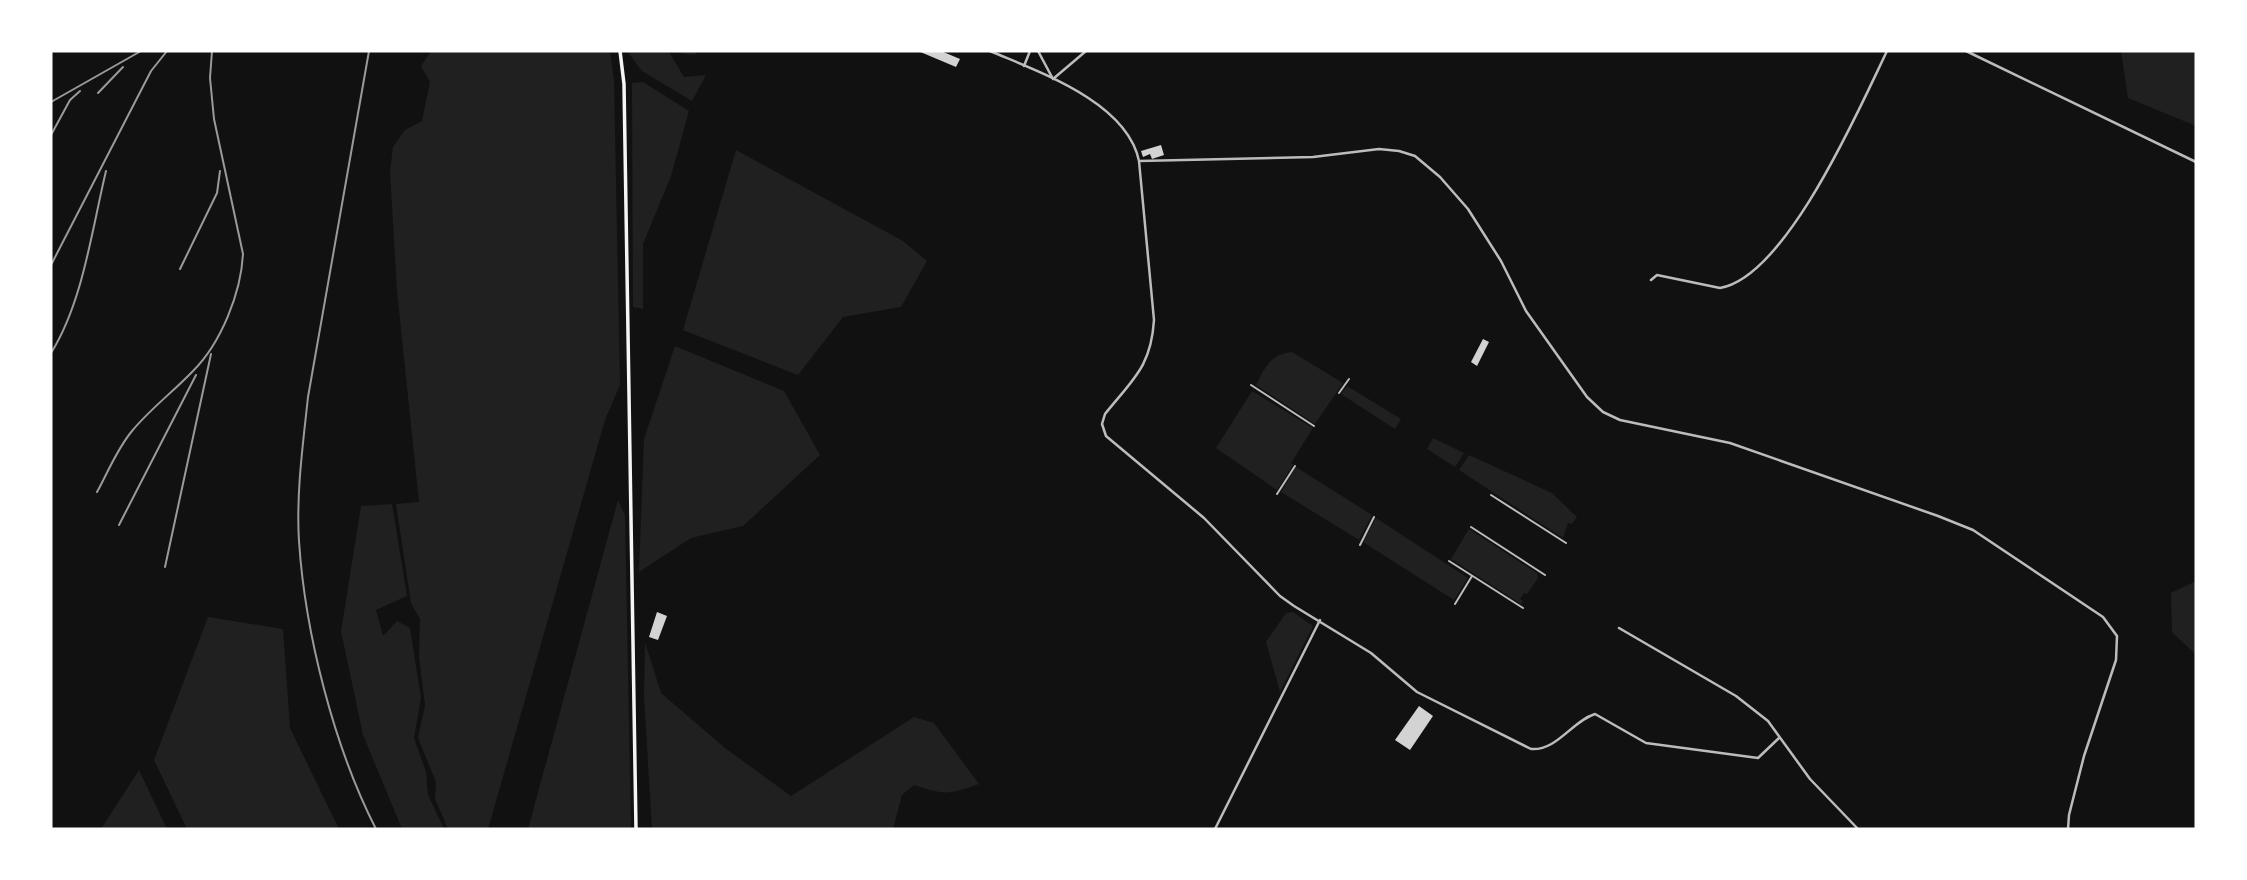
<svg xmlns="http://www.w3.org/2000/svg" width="2247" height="880" viewBox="0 0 2247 880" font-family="'Sofia Sans Condensed',sans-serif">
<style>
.green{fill:#202020}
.building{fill:#d3d3d3}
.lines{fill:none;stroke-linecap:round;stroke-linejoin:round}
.pedestrian{stroke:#bcbcbc;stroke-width:2}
.minor{stroke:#bcbcbc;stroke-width:2.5}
.primary{stroke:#f5f5f5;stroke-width:3.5}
.rail{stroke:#9a9a9a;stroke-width:2}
</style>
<rect width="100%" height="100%" fill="#111"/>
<path class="green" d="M431 51H610L614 81 620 385 605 420 488 829H448L435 799 436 782 418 738 425 705 419 657 420 619 411 603 396 504 419 502 397 291 390 172 393 147 405 130 422 121 430 82 421 66Z
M627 51H697L695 55 669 52 684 77 706 75 692 101 642 71Z
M2121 51H2196V126L2128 98Z
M643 82 689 111 671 176 643 244V309L633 307 632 83Z
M736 150 903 241 927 261 901 307 843 317 798 375 683 330Z
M675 346 784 391 820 455 743 526 691 538 639 572 644 439Z
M1292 352 1343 383 1315 424 1256 385C1265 367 1271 354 1292 352Z
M1347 386 1401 419 1395 429 1341 394Z
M1252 391 1313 428 1291 463 1293 465 1277 490 1216 448Z
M1433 438 1464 453 1455 467 1427 449Z
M1469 455 1552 493 1577 517 1572 524 1568 523 1563 538 1459 470Z
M1296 467 1372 515 1359 540 1281 492Z
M618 500 625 515 631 829H528Z
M392 504 407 596 376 610 383 636 397 621 410 628 421 698 414 738 426 772 428 795 444 829H402L363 735 341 631 361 506Z
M1376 518 1468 578 1454 600 1363 542Z
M1469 529 1537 573 1538 578 1527 594 1524 593 1520 599 1523 601 1521 604 1451 559Z
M2196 581V655L2172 632 2171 593Z
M1293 612 1313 626 1280 692 1266 642 1286 613Z
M208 617 283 629 290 728 339 829H187L154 760Z
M645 642 661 693 725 748 791 796 914 717 934 723 979 784C948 795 945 795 914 785L902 795 893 829H652L644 696Z
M139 770 167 829H101Z"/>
<path class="building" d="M918 51H941L960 59 956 67Z
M1161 145 1164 155 1152 159 1150 154 1143 157 1141 151Z
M1483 339 1489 342 1477 366 1471 362Z
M657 612 667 616 658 640 649 637Z
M1419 706 1433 716 1410 750 1395 740Z"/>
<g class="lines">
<path class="pedestrian" d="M1251 385 1314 426
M1339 393 1349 379
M1277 494 1295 466
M1491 495 1566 543
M1471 527 1545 575
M1360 545 1374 517
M1449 561 1523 608
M1455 604 1472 576"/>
<path class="minor" d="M990 51C1039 72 1127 102 1139 161L1154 320C1151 367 1133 379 1105 414L1102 424 1106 436 1204 518 1280 596 1294 606 1371 653 1417 692 1531 749C1557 751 1572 721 1595 714L1646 743 1758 758 1779 738
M1038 51 1053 79
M1966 51 2196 162
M1024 66 1030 51
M1053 79 1086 51
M1139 161 1313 157 1379 149 1399 151 1415 156 1440 177 1468 209 1501 261 1526 311 1587 397 1603 412 1620 420 1730 443 1938 516 1973 530 2103 617 2117 636 2116 660 2084 756 2069 815 2068 829
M1651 280 1657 275 1720 288C1786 277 1859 109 1887 51
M1619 628 1736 696 1768 721 1810 779 1858 829
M1215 829 1320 620"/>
<path class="primary" d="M620 51 624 84 636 829"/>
<path class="rail" d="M369 51 308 397C303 444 296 494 299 541 305 633 334 747 376 829
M98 93 123 67
M51 102 141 51
M51 135 70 100 80 91
M51 265 151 71 167 51
M180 269 217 193 220 171
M51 353C83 302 92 229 106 171
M97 492C108 472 117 449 132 431 150 409 173 392 193 371 221 343 241 293 243 254L214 119 210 78 212 51
M119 525 196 375
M165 567 211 354"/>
</g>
<rect width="2247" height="880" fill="none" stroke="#ffffff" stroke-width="105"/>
</svg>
